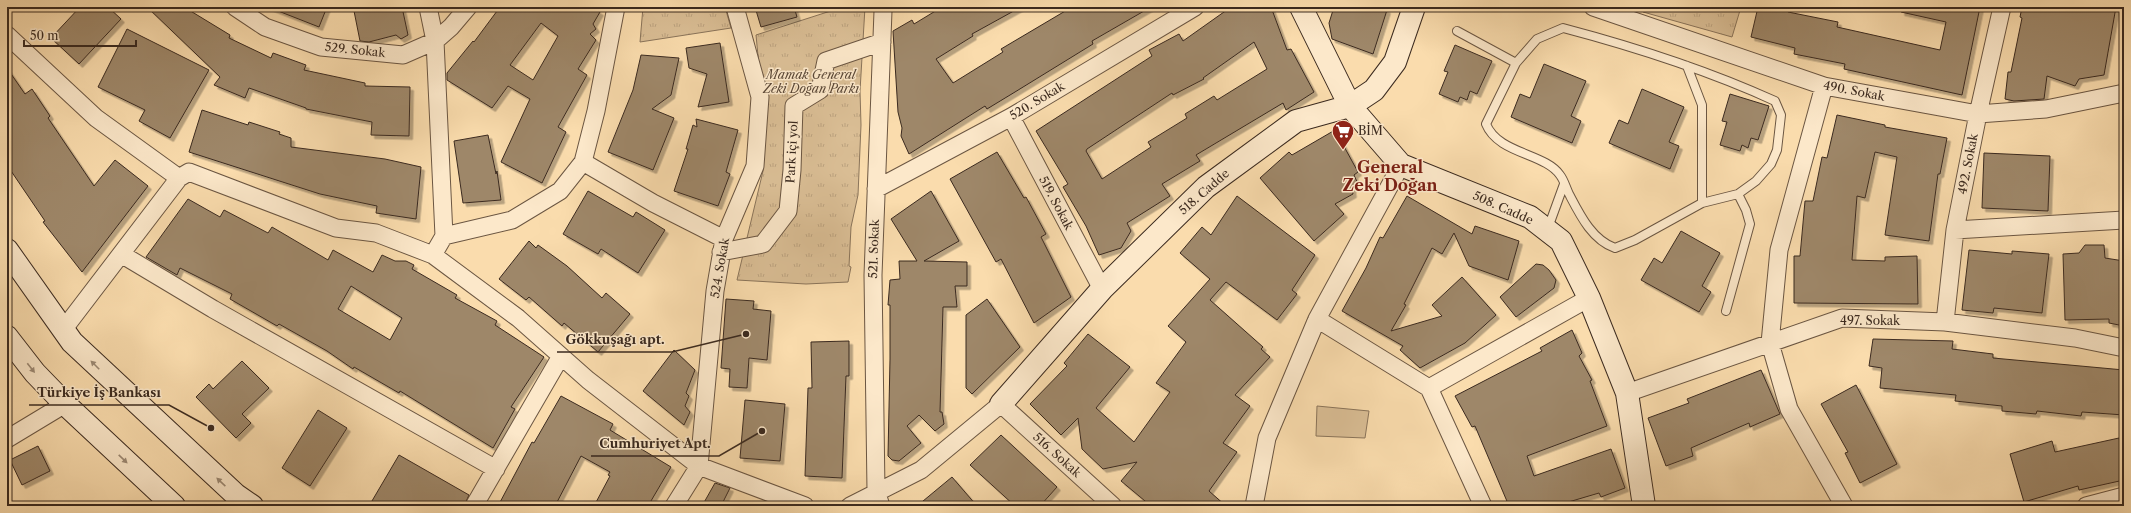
<svg xmlns="http://www.w3.org/2000/svg" width="2131" height="513" viewBox="0 0 2131 513" font-family="'Libre Caslon Text',serif">
<style>
.grass{fill:url(#grass-tufts);stroke:#8a745a}
.pitch{fill:#dabe95;stroke:#8a745a}
.building{fill:#9e8769;stroke:#3b2a1f;fill-rule:evenodd;filter:url(#shadow)}
.lines{fill:none;stroke-linecap:round;stroke-linejoin:round}
.lane-casing{stroke:#6b5642;stroke-width:10}
.street-casing{stroke:#6b5642;stroke-width:19}
.secondary-casing{stroke:#3b2a1f;stroke-width:24}
.lane{stroke:#fce8ca;stroke-width:8}
.street{stroke:#fce8ca;stroke-width:17}
.secondary{stroke:#fce8ca;stroke-width:22}
.oneway{fill:#9c8974}
.labels{text-anchor:middle;stroke-width:3;stroke-linejoin:round;paint-order:stroke}
.street-label{font-size:12px;fill:#3b2a1f;stroke:#fce8ca}
.park-label{font-size:12px;font-style:italic;fill:#5b4837;stroke:#fce8ca}
.poi-label{font-size:12px;fill:#3b2a1f;stroke:#fce8ca;text-anchor:start}
.district-label{font-size:16px;font-weight:bold;fill:#7a1f14;stroke:#fce8ca}
.leader{fill:none;stroke:#3b2a1f;stroke-width:1.5}
.callout-dot{fill:#3b2a1f;stroke:#fce8ca;stroke-width:1.5}
.callout-label{font-size:13px;text-anchor:middle;font-weight:bold;fill:#3b2a1f;stroke:#fce8ca;stroke-width:3;stroke-linejoin:round;paint-order:stroke}
</style>
<defs>
<pattern id="grass-tufts" width="24" height="20" patternUnits="userSpaceOnUse"><rect width="24" height="20" fill="#dabe95"/><path d="M3 7l-1-3M5 7V3M7 7l1-3M15 17l-1-3M17 17v-4M19 17l1-3" fill="none" stroke="#bca380"/></pattern>
<filter id="shadow"><feDropShadow dx="3.5" dy="3.5" stdDeviation="0" flood-color="#0004"/></filter>
</defs>
<rect width="100%" height="100%" fill="#fadcad"/>
<filter id="stains"><feTurbulence type="fractalNoise" baseFrequency=".005" numOctaves="4"/><feColorMatrix values="0 0 0 0 .2 0 0 0 0 .09 0 0 0 0 .02 0 0 0 .5 -.17"/></filter>
<radialGradient id="worn" r=".72"><stop offset=".6" stop-color="#630" stop-opacity="0"/><stop offset="1" stop-color="#630" stop-opacity=".3"/></radialGradient>
<path class="grass" d="M643 7H725L731 28 640 42Z
M843 7H865L860 91 861 125 858 195 851 227 849 266 851 267 848 282 806 284 737 280 763 171 765 128 756 35Z
M1645 7H1741L1732 37 1643 12Z"/>
<path class="pitch" d="M1317 406 1369 411 1365 438 1316 436Z"/>
<path class="building" d="M80 7H108L121 19 79 64 51 38Z
M147 7H184L230 35 229 38 271 58 273 53 306 65 304 70 365 83V86L410 87 409 136 371 135 372 122 306 109V108L249 88 245 98 214 85 220 77Z
M268 7H327L319 27Z
M372 7H402L408 35 401 39 396 35 369 42 360 41 354 11Z
M500 7H592L600 12 593 24 596 29 590 34 596 40 578 69 587 75 558 127 566 132 542 183 501 162 530 99 508 86 492 108 447 80V73L473 41 474 42ZM541 23 558 36 533 80 510 65Z
M755 7H794L797 17 761 27Z
M942 7H1021L972 34 973 36 936 59 953 83 1003 52 1001 49 1072 7H1151L1092 41 1093 44 1015 92 987 109 985 106 909 154 901 136 902 128 898 112 893 31 912 20 914 24Z
M1231 7H1271L1287 50 1291 49 1314 92 1286 110 1283 103 1196 155 1200 161 1162 184 1170 196 1127 223 1131 231 1121 248 1099 255 1086 226 1063 187 1068 184 1036 131 1152 56 1149 50 1179 34 1183 41ZM1254 42 1267 69 1217 100 1214 96 1185 114 1187 118 1148 142 1151 147 1102 179 1086 151 1087 149 1172 93 1173 95 1204 79 1203 78Z
M1334 7H1379L1387 10 1373 54 1332 39 1329 23Z
M1758 7H1789L1788 12 1838 22 1837 27 1940 50 1946 22 1901 12 1902 7H1980L1962 95 1844 69 1845 64 1794 54 1795 48 1751 37Z
M2022 7H2116L2104 75 2079 79 2075 86 2047 76 2044 99 2014 101 2005 99 2008 72H2011L2022 18 2020 17Z
M127 29 209 70 170 138 139 121 145 110 98 87Z
M720 43 729 102 698 107 707 74 689 68 686 48Z
M1455 45 1492 61 1477 94 1470 91 1467 100 1460 97 1458 102 1439 94 1448 72 1444 71Z
M641 55 679 58 671 95 652 109 674 118 653 170 608 152 633 90Z
M1544 64 1586 81 1571 116 1581 121 1572 143 1511 117 1520 94 1530 98Z
M7 68 25 94 32 89 50 116 48 118 94 186 115 160 148 186 82 272 43 222 45 221 7 165Z
M1642 89 1684 107 1669 142 1679 146 1670 169 1609 143 1619 120 1628 124Z
M1730 94 1769 106 1758 140 1751 138 1748 148 1742 145 1740 151 1720 145 1727 122 1722 121Z
M202 110 248 125 249 122 280 132 279 134 291 138V147L385 159 421 167 416 219 376 213 377 206 320 194 189 152Z
M1837 115 1885 125V127L1947 138 1940 174H1938L1929 241 1885 235 1897 157 1875 152 1865 198 1857 196 1852 260 1885 261V257L1917 256 1918 304 1794 303V256H1800L1805 201H1813L1822 157 1827 158Z
M696 119 738 130 726 172 730 174 718 206 674 191 688 149H686L693 125 697 127Z
M1335 130 1358 172 1354 175 1358 184 1352 187 1353 194 1335 204 1344 214 1314 241 1260 178 1289 152 1292 155Z
M488 135 496 174 497 171 501 200 463 203 454 141Z
M997 152 1024 198 1026 197 1046 234 1041 237 1071 297 1034 323 1001 259 996 262 950 179Z
M1984 153 2050 156 2048 211 1982 208Z
M588 191 633 217 636 212 665 230 638 273 601 249 598 254 563 234Z
M931 191 959 241 924 261 967 262V286H955L957 307H943L940 412H942L944 424 935 431 919 415 907 426 921 443 899 461 892 460 888 456 890 359V305H888L890 280 900 279 899 261H917L891 219Z
M1237 196 1315 255 1292 290 1297 294 1277 320 1226 282 1210 300 1263 347 1261 349 1270 357 1235 395 1250 406 1223 443 1237 452 1209 491 1226 506H1151L1121 481 1137 462 1103 469 1082 449 1078 418 1061 435 1030 404 1067 366 1064 363 1088 334 1130 367 1096 408 1134 442 1170 392 1156 383 1186 342 1168 326 1210 279 1180 253 1202 227 1211 235Z
M1407 196 1472 234 1475 226 1519 241 1508 280 1469 266 1454 233 1442 254 1432 248 1404 304 1406 305 1391 331 1442 316 1432 305 1462 277 1496 315 1465 343 1420 368 1400 350 1403 346 1342 311 1366 268 1380 237 1383 238Z
M188 199 220 217 224 210 268 233 272 227 328 260 333 250 373 272 382 255 395 261H406L414 265 412 269 457 295 455 298 497 321 495 325 544 357 511 407 515 409 493 448 400 391 399 393 354 367 353 369 327 351 279 324 277 326 230 299 232 294 180 268 177 275 146 257ZM351 286 402 318 390 340 338 309Z
M1681 231 1720 253 1702 286 1711 292 1699 312 1641 280 1654 258 1662 263Z
M529 241 536 248 538 245 567 266 602 298 606 293 630 314 598 352 564 323 562 326 529 297 526 300 499 279Z
M2085 245H2104L2105 258 2124 261V326L2109 323V319L2065 320 2063 254 2079 253Z
M1969 250 2012 254V251L2049 254 2042 313 1994 308 1993 313 1962 310Z
M1536 264 1543 265 1549 270 1556 280 1554 288 1516 317 1500 297Z
M726 299 754 301 753 309 771 311 767 360 749 358 747 388 729 387 730 369 721 368Z
M987 299 1020 347 972 394 966 388V315Z
M1572 330 1582 353 1579 356 1592 380 1590 381 1607 426 1527 456 1534 476 1611 449 1625 488 1601 497 1599 493 1555 506H1509L1475 426 1472 427 1455 396 1542 351 1540 348Z
M1873 339 1953 341 1952 349 1993 354V358L2124 370V415L2082 412 2081 416 2037 411 2036 414 2002 411V406L1955 401 1956 395 1880 388 1882 368 1869 366Z
M849 341V376H846L842 478 805 476 808 388H812L811 342Z
M674 350 695 370 686 393 689 396 685 406 690 412 684 425 643 391Z
M242 361 269 388 242 414 251 423 236 438 196 397 209 384 213 389Z
M1761 370 1780 414 1750 427 1749 423 1691 448 1693 456 1666 466 1648 418 1689 403 1687 399Z
M1856 385 1897 464 1860 483 1845 453 1848 452 1821 404Z
M561 396 613 424 610 430 671 467 648 506H594L610 476 608 475 610 472 581 456 555 506H498L532 442 534 443Z
M745 400 785 404 780 461 740 458Z
M318 410 347 428 310 486 282 468Z
M1001 435 1057 487 1040 506H1015L970 465Z
M2119 438 2124 463V480L2079 490 2078 486 2024 502 2010 454 2052 441 2055 452Z
M38 446 50 471 22 485 10 460Z
M399 455 469 495 464 506H369Z
M952 477 977 506H917Z
M715 483 730 488 721 506H702Z"/>
<g class="lines">
<g class="lane-casing">
<path id="lane" d="M1563 28C1635 47 1707 70 1775 101L1781 115 1777 150 1771 164 1756 181 1738 194 1702 203 1635 240 1615 248C1592 240 1580 215 1569 194 1566 188 1564 180 1560 175 1545 153 1498 154 1486 124L1516 63 1537 39Z
M1457 31 1516 63
M1687 66 1702 105V203
M1548 228 1564 184
M1726 311 1750 224 1746 210 1738 194"/>
</g>
<g class="street-casing">
<path id="street" d="M235 7 265 27 321 47 403 55 435 41 451 27 468 7
M428 7 435 41 444 236
M1593 7 1824 86 1978 114 2046 109 2124 93
M7 35 96 118 179 178 189 172 336 228 376 233 433 255 444 236 512 220 560 191 583 162 596 111 616 7
M1824 86 1779 250 1770 343 1789 409 1844 506
M1011 117 1102 289
M583 162 653 203 724 239
M876 189 1011 117 1195 7
M1955 230 2124 220
M721 252 763 244 788 211 792 170 794 106 820 90 826 61 882 42
M121 254 213 309 496 469
M433 255 518 318 588 380 699 466 805 506
M1317 319 1429 388 1483 506
M1945 322 1955 230 1978 114 2002 7
M63 330 179 178
M1429 388 1589 298
M1627 393 1842 318 1945 322 2075 338 2124 348
M7 439 65 404
M474 506 561 356
M674 506 699 466 715 291 724 239 755 166 760 97 735 7
M850 506 921 470 1001 404 1113 506
M881 506 876 491 873 275 883 11 882 7
M1254 506 1267 438 1317 319 1401 165
M2086 506 2124 496"/>
</g>
<g class="secondary-casing">
<path id="secondary" d="M1301 7 1350 106 1401 165 1530 217 1561 241 1589 298 1627 393 1644 506
M7 250 72 342 236 495 252 506
M7 337 35 373 65 404 174 506
M1001 404 1102 289 1206 187 1296 121 1350 106 1374 90 1395 62 1414 7"/>
</g>
<use href="#lane" class="lane"/>
<use href="#street" class="street"/>
<use href="#secondary" class="secondary"/>
</g>
<defs><path id="oneway-solid" d="M-6-.8H1V-3.2L6.5 0L1 3.2V.8H-6Z"/></defs>
<g class="oneway">
<use href="#oneway-solid" transform="translate(95 365) rotate(-135)"/>
<use href="#oneway-solid" transform="translate(31 368) rotate(52)"/>
<use href="#oneway-solid" transform="translate(123 459) rotate(44)"/>
<use href="#oneway-solid" transform="translate(221 482) rotate(-137)"/>
</g>
<defs>
<g id="supermarket-pin" transform="scale(1.15)"><path d="M0 17L-7.5 6A9.5 9.5 0 1 1 7.5 6Z" fill="#8f2418" stroke="#fce8ca"/><path d="M-6-5.5h2.5l.6 2H6L4.5 2H-2.5L-4.4-4H-6ZM-1.5 3.2a1.3 1.3 0 1 0 .1 0ZM3 3.2a1.3 1.3 0 1 0 .1 0Z" fill="#fff"/></g>
</defs>
<g fill-rule="evenodd">
<use href="#supermarket-pin" x="1343" y="131"/>
</g>
<g class="labels">
<g class="street-label">
<text transform="translate(355 50) rotate(6)" y="4">529. Sokak</text>
<text transform="translate(1854 91) rotate(11)" y="4">490. Sokak</text>
<text transform="translate(1037 101) rotate(-31)" y="4">520. Sokak</text>
<text transform="translate(792 152) rotate(-87)" y="4">Park içi yol</text>
<text transform="translate(1968 164) rotate(-79)" y="4">492. Sokak</text>
<text transform="translate(1204 192) rotate(-41)" y="4">518. Cadde</text>
<text transform="translate(1056 203) rotate(62)" y="4">519. Sokak</text>
<text transform="translate(1503 208) rotate(24)" y="4">508. Cadde</text>
<text transform="translate(874 249) rotate(-88)" y="4">521. Sokak</text>
<text transform="translate(720 268) rotate(-80)" y="4">524. Sokak</text>
<text x="1870" y="325">497. Sokak</text>
<text transform="translate(1057 455) rotate(42)" y="4">516. Sokak</text>
</g>
<g class="park-label">
<text x="811" y="79">Mamak General<tspan x="811" dy="14">Zeki Doğan Parkı</tspan></text>
</g>
<g class="poi-label">
<text x="1358" y="135">BİM</text>
</g>
<g class="district-label">
<text x="1390" y="173">General<tspan x="1390" dy="18">Zeki Doğan</tspan></text>
</g>
</g>
<path class="leader" d="M746 334L672 352H557M211 428L169 405H29M762 431L719 456H591"/>
<g class="callout-dot">
<circle cx="746" cy="334" r="4"/>
<circle cx="211" cy="428" r="4"/>
<circle cx="762" cy="431" r="4"/>
</g>
<g class="callout-label">
<text x="615" y="344">Gökkuşağı apt.</text>
<text x="99" y="397">Türkiye İş Bankası</text>
<text x="655" y="448">Cumhuriyet Apt.</text>
</g>
<rect width="2131" height="513" fill="none" stroke="#fadcad" stroke-width="24"/>
<rect x="8" y="8" width="2115" height="497" fill="none" stroke="#3b2a1f" stroke-width="2"/>
<rect x="12" y="12" width="2107" height="489" fill="none" stroke="#3b2a1f"/>
<path d="M24 40v6h112v-6" fill="none" stroke="#3b2a1f" stroke-width="2"/>
<text x="30" y="40" font-size="12" fill="#3b2a1f" stroke="#fce8ca" stroke-width="3" paint-order="stroke">50 m</text>
<rect width="100%" height="100%" filter="url(#stains)"/>
<rect width="100%" height="100%" fill="url(#worn)"/>
</svg>
